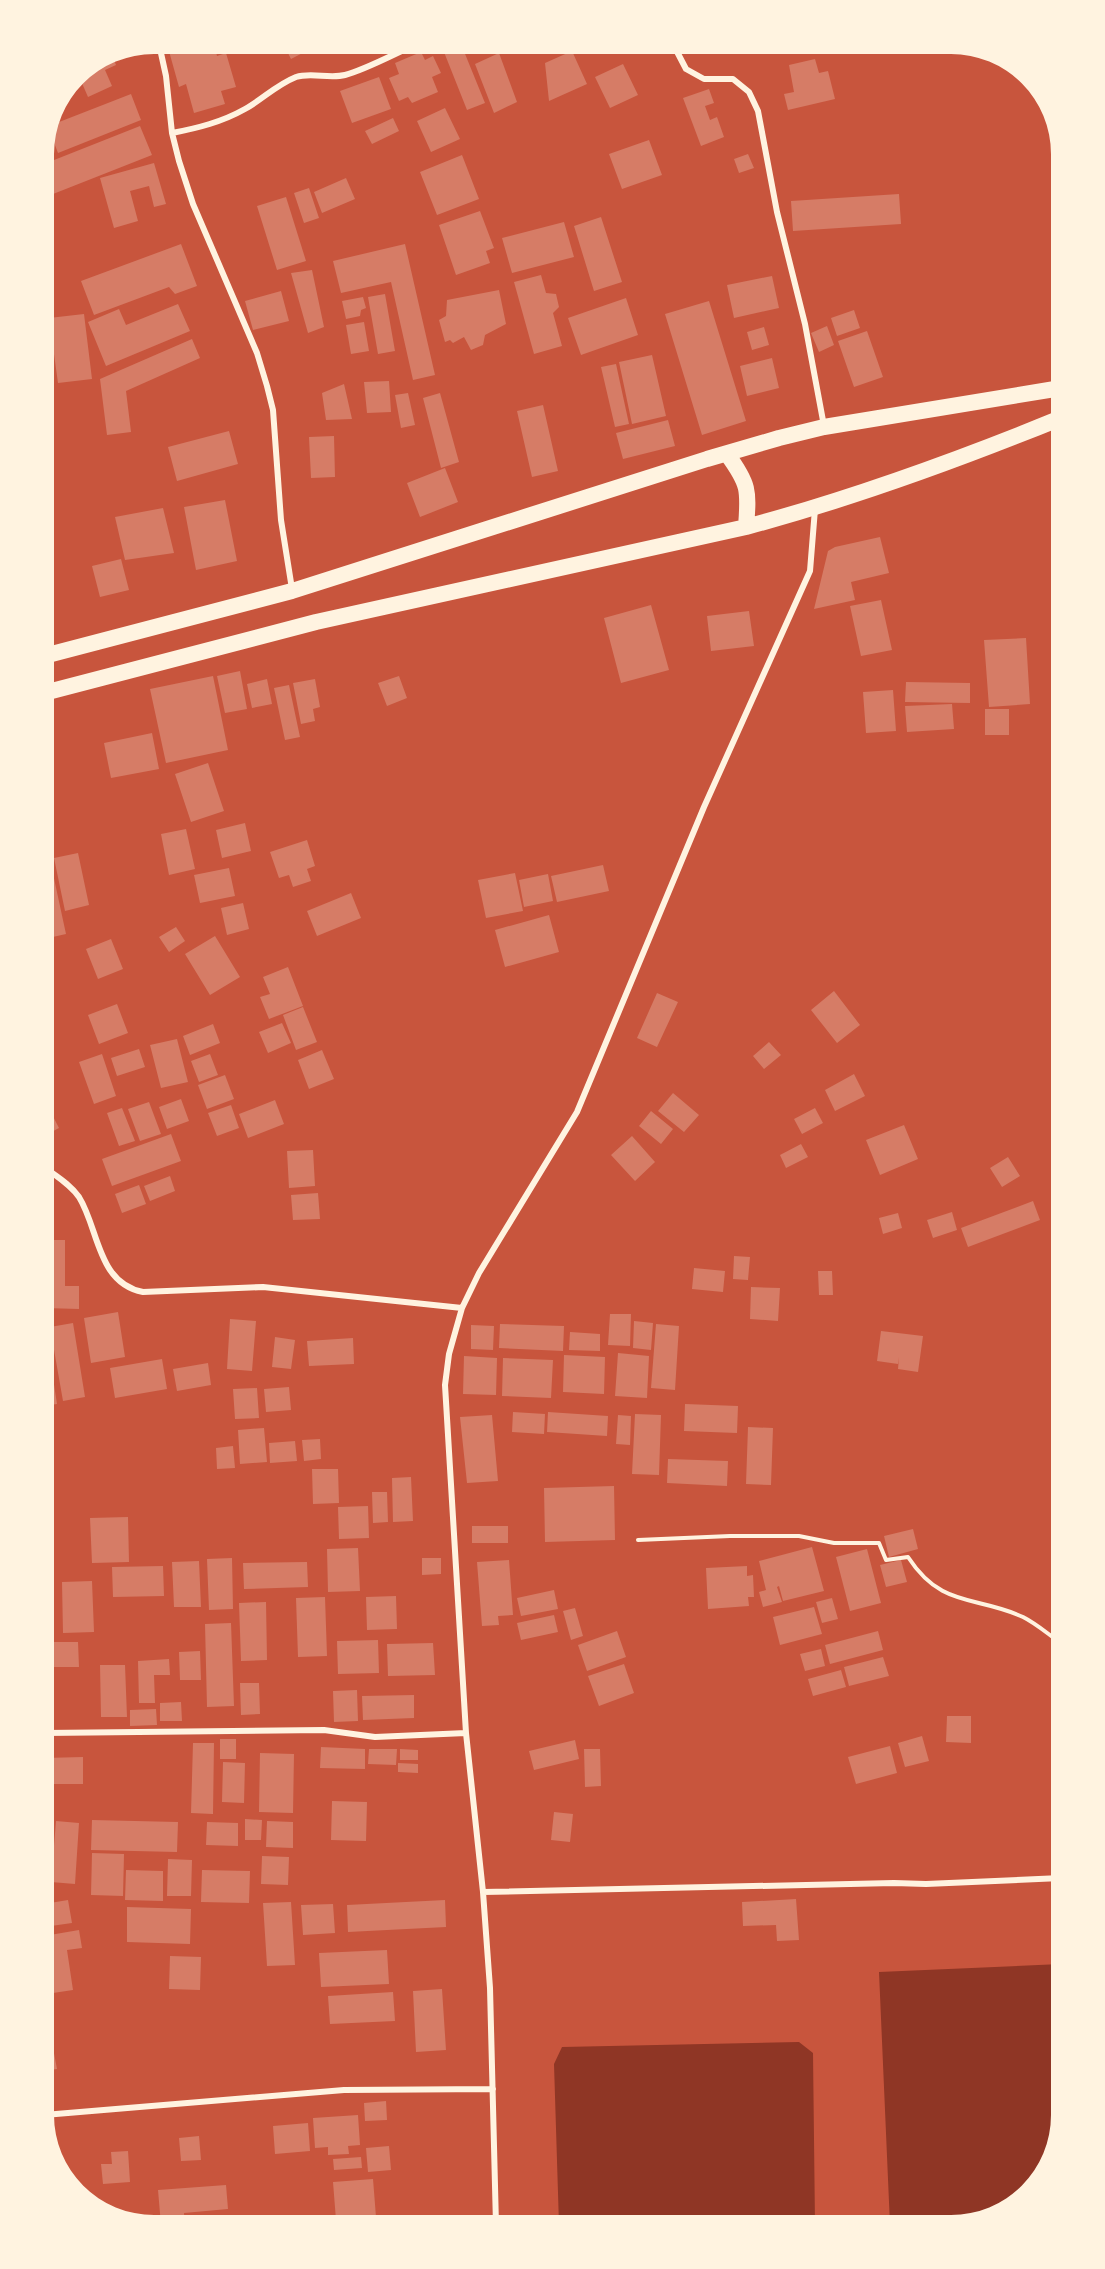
<svg xmlns="http://www.w3.org/2000/svg" width="1105" height="2269" viewBox="0 0 1105 2269" font-family="'Source Sans 3',sans-serif">
<style>
.water{fill:#8f3625}
.building{fill:#d67c66}
.lines{fill:none;stroke-linecap:round;stroke-linejoin:round}
.path{stroke:#fff3e0;stroke-width:4}
.minor{stroke:#fff3e0;stroke-width:6}
.trunk{stroke:#fff3e0;stroke-width:16}
</style>
<rect width="100%" height="100%" fill="#c8553d"/>
<path class="water" d="M1061 1964V2116L1043 2177 993 2217 951 2225H890L879 1972Z
M799 2042 813 2053 815 2225H559L554 2064 562 2047Z"/>
<path class="building" d="M167 44H214L217 56 226 53 236 87 221 91 225 104 194 113 186 84 179 87Z
M276 44H315L316 46 291 59 284 45 278 48Z
M452 44H461L485 103 467 110 442 47Z
M580 44H606L584 53Z
M572 51 587 84 549 101 545 63Z
M421 52 425 60 433 56 441 73 432 77 438 92 412 103 408 97 399 101 389 78 399 74 395 63Z
M499 53 517 102 494 113 475 64Z
M112 54 116 65 105 70 112 86 88 97 78 74Z
M815 59 819 73 828 71 835 99 788 110 784 94 794 92 789 65Z
M623 64 638 95 610 108 595 77Z
M379 77 391 109 352 123 340 91Z
M709 89 714 103 705 106 710 120 717 117 724 137 701 146 683 98Z
M131 94 141 120 58 153 50 132 54 124Z
M445 108 460 139 431 152 417 121Z
M393 118 399 131 372 144 365 131Z
M140 126 152 155 48 196 44 186V164Z
M649 140 662 175 622 189 609 154Z
M748 154 754 168 739 173 734 159Z
M462 155 479 199 437 215 420 172Z
M154 163 166 204 154 207 149 186 130 191 138 221 114 228 100 178Z
M346 178 355 199 322 213 314 192Z
M309 188 319 218 304 223 294 193Z
M899 194 901 224 793 231 791 201Z
M286 197 306 261 277 270 257 206Z
M480 211 494 248 486 251 490 263 456 275 439 225Z
M601 217 622 282 594 291 574 226Z
M564 222 574 257 512 273 502 238Z
M181 244 197 286 175 294 169 287 94 315 81 281Z
M405 244 435 375 413 380 391 282 341 293 333 261Z
M312 270 324 327 308 333 291 273Z
M541 275 546 293 556 294 559 307 553 313 562 346 534 354 514 282Z
M772 276 779 308 734 318 727 285Z
M499 290 506 324 485 335 483 345 471 350 464 337 453 343 450 340 445 342 439 320 446 316 447 300Z
M281 291 289 321 253 330 245 301Z
M385 294 395 351 378 354 368 297Z
M363 297 366 308 361 310 360 316 346 319 342 301Z
M626 298 638 335 581 355 568 318Z
M709 301 746 421 702 435 665 314Z
M178 304 190 331 106 366 88 322 119 309 126 325Z
M854 310 860 328 837 336 831 318Z
M84 314 92 379 58 383 49 318Z
M364 322 369 351 351 354 346 325Z
M827 326 834 345 819 352 811 333Z
M764 327 769 345 752 350 747 332Z
M867 331 883 377 854 387 838 341Z
M192 339 200 358 126 391 131 432 107 435 100 379Z
M652 355 666 416 632 424 619 362Z
M772 358 779 388 747 396 740 366Z
M616 364 629 424 615 427 601 367Z
M389 381 391 412 367 413 364 382Z
M344 384 352 419 326 420 322 393Z
M408 393 415 425 401 428 395 395Z
M440 393 459 462 441 468 423 398Z
M543 405 558 471 532 477 517 411Z
M668 420 675 446 623 459 616 433Z
M229 431 238 464 177 481 168 447Z
M334 436 335 477 311 478 309 437Z
M445 468 458 502 420 517 407 483Z
M225 500 237 561 196 570 184 507Z
M163 508 174 553 125 560 115 517Z
M880 537 889 573 851 582 855 600 814 609 828 551 835 547Z
M121 559 129 590 100 597 92 566Z
M881 600 892 650 861 656 850 606Z
M651 605 669 670 621 683 604 618Z
M749 611 754 646 711 651 707 616Z
M1026 638 1030 704 989 707 984 640Z
M240 671 247 709 225 713 217 676Z
M213 676 228 750 166 763 150 689Z
M399 676 407 698 387 706 378 683Z
M267 679 272 704 252 708 247 684Z
M315 679 320 707 313 709 315 721 301 724 293 683Z
M906 682 970 683V703L905 702Z
M289 685 300 737 285 740 274 688Z
M893 690 896 731 866 733 863 692Z
M952 704 954 729 907 732 905 706Z
M985 709H1009V735H985Z
M152 733 159 769 111 778 104 743Z
M208 763 224 811 191 822 175 774Z
M245 823 251 851 222 858 216 830Z
M186 829 195 869 169 875 161 834Z
M44 832 66 934 44 939Z
M307 840 315 866 307 869 311 881 293 887 289 875 279 878 270 852Z
M78 853 89 905 65 911 54 858Z
M603 865 609 891 557 902 551 876Z
M229 868 235 896 200 903 194 875Z
M515 873 523 911 486 918 478 880Z
M548 874 553 901 524 907 519 880Z
M351 893 361 918 317 936 307 911Z
M243 903 249 929 227 935 221 908Z
M549 915 559 952 505 967 495 930Z
M176 927 185 941 169 952 159 937Z
M215 936 240 977 210 995 185 954Z
M111 939 123 969 98 979 86 949Z
M288 967 303 1006 269 1019 260 997 270 994 263 977Z
M834 991 860 1025 837 1043 811 1010Z
M657 993 678 1002 657 1047 637 1038Z
M117 1004 128 1033 99 1044 88 1015Z
M303 1007 317 1042 296 1050 283 1015Z
M282 1023 291 1043 268 1053 259 1032Z
M213 1024 220 1043 190 1055 183 1036Z
M177 1039 188 1082 161 1088 150 1045Z
M769 1042 781 1055 764 1069 753 1056Z
M139 1049 145 1067 117 1076 111 1058Z
M322 1050 334 1079 309 1089 298 1060Z
M102 1054 116 1096 94 1104 79 1062Z
M210 1054 218 1075 199 1082 191 1061Z
M854 1074 865 1096 835 1111 825 1090Z
M225 1075 234 1099 207 1109 198 1085Z
M673 1093 699 1115 684 1132 658 1111Z
M44 1099 59 1128 44 1136Z
M181 1099 189 1121 167 1129 159 1107Z
M275 1100 284 1124 248 1138 239 1114Z
M149 1102 161 1134 140 1141 128 1109Z
M231 1105 239 1128 217 1136 208 1113Z
M122 1108 135 1141 119 1146 107 1113Z
M815 1108 823 1123 802 1134 794 1119Z
M651 1111 673 1129 661 1144 639 1126Z
M904 1125 918 1159 880 1175 866 1140Z
M171 1134 181 1161 112 1186 102 1159Z
M632 1136 655 1162 635 1181 611 1155Z
M801 1144 808 1157 786 1168 780 1155Z
M313 1150 315 1186 289 1188 287 1151Z
M1008 1157 1020 1176 1002 1187 990 1168Z
M170 1176 175 1191 150 1201 144 1186Z
M139 1185 146 1204 122 1213 115 1194Z
M318 1193 320 1219 293 1220 291 1195Z
M1033 1201 1040 1220 968 1247 961 1228Z
M952 1212 957 1230 933 1238 927 1220Z
M898 1213 902 1228 883 1234 879 1218Z
M44 1240H65V1286H79V1309L44 1308Z
M734 1256 750 1257 748 1280 733 1279Z
M694 1268 725 1271 723 1292 692 1289Z
M818 1271H832L833 1295H819Z
M751 1287 780 1288 778 1321 750 1319Z
M118 1312 125 1357 91 1363 84 1318Z
M610 1314H631L630 1346 608 1345Z
M230 1319 256 1321 252 1371 227 1369Z
M634 1321 653 1323 651 1350 633 1348Z
M73 1323 85 1397 63 1401 50 1327Z
M500 1324 564 1326 563 1351 499 1348Z
M656 1324 679 1326 675 1390 651 1388Z
M471 1325 494 1326 493 1350 471 1349Z
M881 1331 923 1336 918 1372 898 1369 899 1357 898 1364 877 1361Z
M570 1332 600 1334V1351L569 1350Z
M275 1337 295 1340 291 1369 272 1367Z
M353 1338 354 1364 309 1366 307 1341Z
M618 1353 649 1356 647 1398 615 1396Z
M564 1355 605 1357 604 1394 563 1392Z
M464 1356 497 1358 496 1395 463 1394Z
M503 1358 553 1360 551 1398 502 1396Z
M162 1359 167 1389 115 1398 110 1368Z
M208 1363 211 1385 177 1391 173 1369Z
M53 1378 57 1404 44 1406V1379Z
M289 1387 291 1410 266 1412 264 1389Z
M257 1388 259 1418 235 1419 233 1389Z
M685 1404 738 1406 737 1433 684 1431Z
M513 1412 545 1414 544 1434 512 1432Z
M548 1412 608 1416 607 1436 547 1432Z
M635 1414 661 1415 659 1475 632 1474Z
M492 1415 498 1481 467 1483 460 1417Z
M618 1415 631 1416 630 1445 616 1444Z
M748 1427 773 1428 771 1485 746 1484Z
M264 1428 267 1462 240 1464 238 1430Z
M320 1439 321 1459 304 1461 302 1440Z
M295 1441 297 1461 270 1463 269 1443Z
M233 1446 235 1468 217 1469 216 1448Z
M668 1459 728 1461 727 1486 667 1483Z
M312 1469H338L339 1503 313 1504Z
M411 1477 413 1521 393 1522 392 1478Z
M614 1486 615 1540 545 1542 544 1488Z
M372 1492H387L388 1522 373 1523Z
M368 1506 369 1538 339 1539 338 1507Z
M128 1517 129 1562 92 1563 90 1518Z
M472 1526H508V1543H472Z
M913 1529 918 1549 889 1557 884 1536Z
M812 1547 824 1591 783 1601 779 1586 777 1587 782 1602 763 1607 759 1592 766 1590 759 1561Z
M358 1548 360 1591 328 1592 327 1549Z
M867 1549 881 1603 850 1611 836 1557Z
M232 1558 233 1609 209 1610 207 1559Z
M422 1558H441V1574L422 1575Z
M509 1560 513 1615 498 1616 499 1625 482 1626 477 1562Z
M901 1560 907 1582 886 1587 880 1565Z
M199 1561 201 1607H174L172 1562Z
M307 1562 308 1587 244 1589 243 1563Z
M163 1566 164 1596 113 1597 112 1567Z
M747 1566V1576L753 1575 754 1597H748L749 1606 708 1609 706 1568Z
M50 1571 51 1618H44V1572Z
M92 1581 94 1632 63 1633 62 1582Z
M554 1590 558 1609 521 1616 517 1598Z
M396 1596 397 1629 367 1630 366 1597Z
M325 1597 327 1656 298 1657 296 1598Z
M832 1598 838 1619 822 1623 816 1602Z
M266 1602 267 1660 241 1661 239 1603Z
M814 1607 822 1634 780 1645 773 1617Z
M575 1608 583 1636 571 1640 563 1611Z
M554 1615 558 1632 521 1640 517 1623Z
M231 1623 234 1706 207 1707 205 1624Z
M617 1631 626 1657 587 1671 578 1645Z
M878 1631 883 1650 830 1664 825 1645Z
M378 1640 379 1673 338 1674 337 1641Z
M44 1642H78L79 1667H44Z
M433 1643 435 1675 388 1676 387 1644Z
M821 1649 825 1666 805 1671 800 1654Z
M200 1651 201 1680H180L179 1652Z
M883 1657 889 1676 849 1686 844 1667Z
M169 1659 170 1675H154L155 1703H139L138 1661Z
M624 1664 634 1693 599 1706 588 1676Z
M100 1665H125L127 1717H101Z
M841 1670 846 1687 813 1696 808 1679Z
M240 1683H259L260 1714 241 1715Z
M357 1690 358 1721 334 1722 333 1691Z
M414 1695V1718L363 1720 362 1696Z
M181 1702 182 1721H160V1703Z
M156 1709 157 1725 130 1726V1710Z
M947 1716H971V1743L946 1742Z
M922 1736 929 1761 905 1767 898 1743Z
M220 1739H236V1759H220Z
M575 1740 579 1759 534 1770 529 1751Z
M193 1743H214L213 1814 191 1813Z
M890 1746 897 1773 856 1784 848 1757Z
M321 1747 365 1749V1769L320 1768Z
M369 1749H397L396 1765 368 1764Z
M400 1749 418 1750V1760H400Z
M584 1749H600L601 1786 585 1787Z
M260 1753 294 1754 293 1813 259 1812Z
M83 1757V1784H44V1758Z
M223 1762 245 1763 244 1803 222 1802Z
M398 1763 418 1764V1773L398 1772Z
M332 1801 367 1802 366 1841 331 1840Z
M554 1812 573 1814 570 1842 551 1840Z
M245 1819 262 1820 261 1840H245Z
M92 1820 178 1822 177 1852 91 1850Z
M56 1821 79 1823 75 1884 51 1882Z
M267 1821 293 1822V1848L266 1847Z
M207 1822 238 1823V1846L206 1845Z
M92 1853 124 1854 123 1896 91 1895Z
M262 1856 289 1857 288 1885 261 1884Z
M168 1859 192 1860 191 1896H167Z
M126 1870 163 1871V1901L125 1900Z
M202 1870 250 1871 249 1903 201 1902Z
M796 1899 799 1940 777 1941 776 1925 743 1926 742 1902Z
M68 1900 72 1923 44 1927V1904Z
M445 1900 446 1927 348 1932 347 1905Z
M291 1902 295 1965 267 1966 263 1903Z
M333 1904 335 1933 303 1935 301 1905Z
M127 1907 191 1909 190 1944 127 1942Z
M79 1930 82 1948 67 1950 73 1990 53 1993 44 1936Z
M387 1950 389 1984 321 1987 319 1953Z
M170 1956 201 1957 200 1990 169 1989Z
M442 1989 446 2050 416 2052 413 1991Z
M393 1992 395 2021 330 2024 328 1996Z
M49 2027 57 2069 44 2071V2028Z
M386 2101 387 2120 365 2121 364 2103Z
M358 2115 360 2145 348 2146 349 2154 328 2155V2147L315 2148 313 2118Z
M308 2123 310 2151 275 2154 273 2126Z
M199 2136 201 2160 181 2161 179 2138Z
M389 2146 391 2170 368 2172 366 2148Z
M128 2151 130 2182 103 2184 101 2164H112L111 2152Z
M361 2157 362 2168 334 2170 333 2159Z
M373 2179 376 2217 336 2220 333 2182Z
M226 2185 228 2209 184 2213 185 2225H161L158 2190Z"/>
<g class="lines">
<path class="path" d="M638 1540 730 1536H799L834 1543H879L886 1560 908 1557C942 1609 975 1595 1023 1617 1037 1624 1049 1635 1061 1643"/>
<path class="minor" d="M159 44 166 76 172 133 179 161 193 204 257 353 267 386 273 410 281 520 292 589
M673 44 686 69 704 79H733L749 92 758 111 777 212 805 324 824 426
M172 133C198 128 222 122 245 109 263 99 276 85 296 77 311 72 329 79 345 75 365 70 396 53 417 44
M44 1167C56 1176 70 1184 79 1197 99 1229 97 1283 143 1292L263 1287 462 1308
M44 1733 324 1730 375 1737 466 1733
M483 1892 894 1883 926 1884 1061 1878
M44 2115 344 2090 493 2089
M496 2225 490 1988 483 1892 466 1733 445 1385 449 1354 462 1308 479 1273 577 1112 704 807 810 571 815 509"/>
<path class="trunk" d="M727 454C749 484 749 490 746 527
M44 656 292 591 707 459 779 438 824 427 1061 388
M44 693 316 622 746 527C854 498 958 460 1061 418"/>
</g>
<path d="M0 0H1105V2269H0ZM154 54H951A100 100 0 0 1 1051 154V2115A100 100 0 0 1 951 2215H154A100 100 0 0 1 54 2115V154A100 100 0 0 1 154 54Z" fill="#fff3e0" fill-rule="evenodd"/>
</svg>
